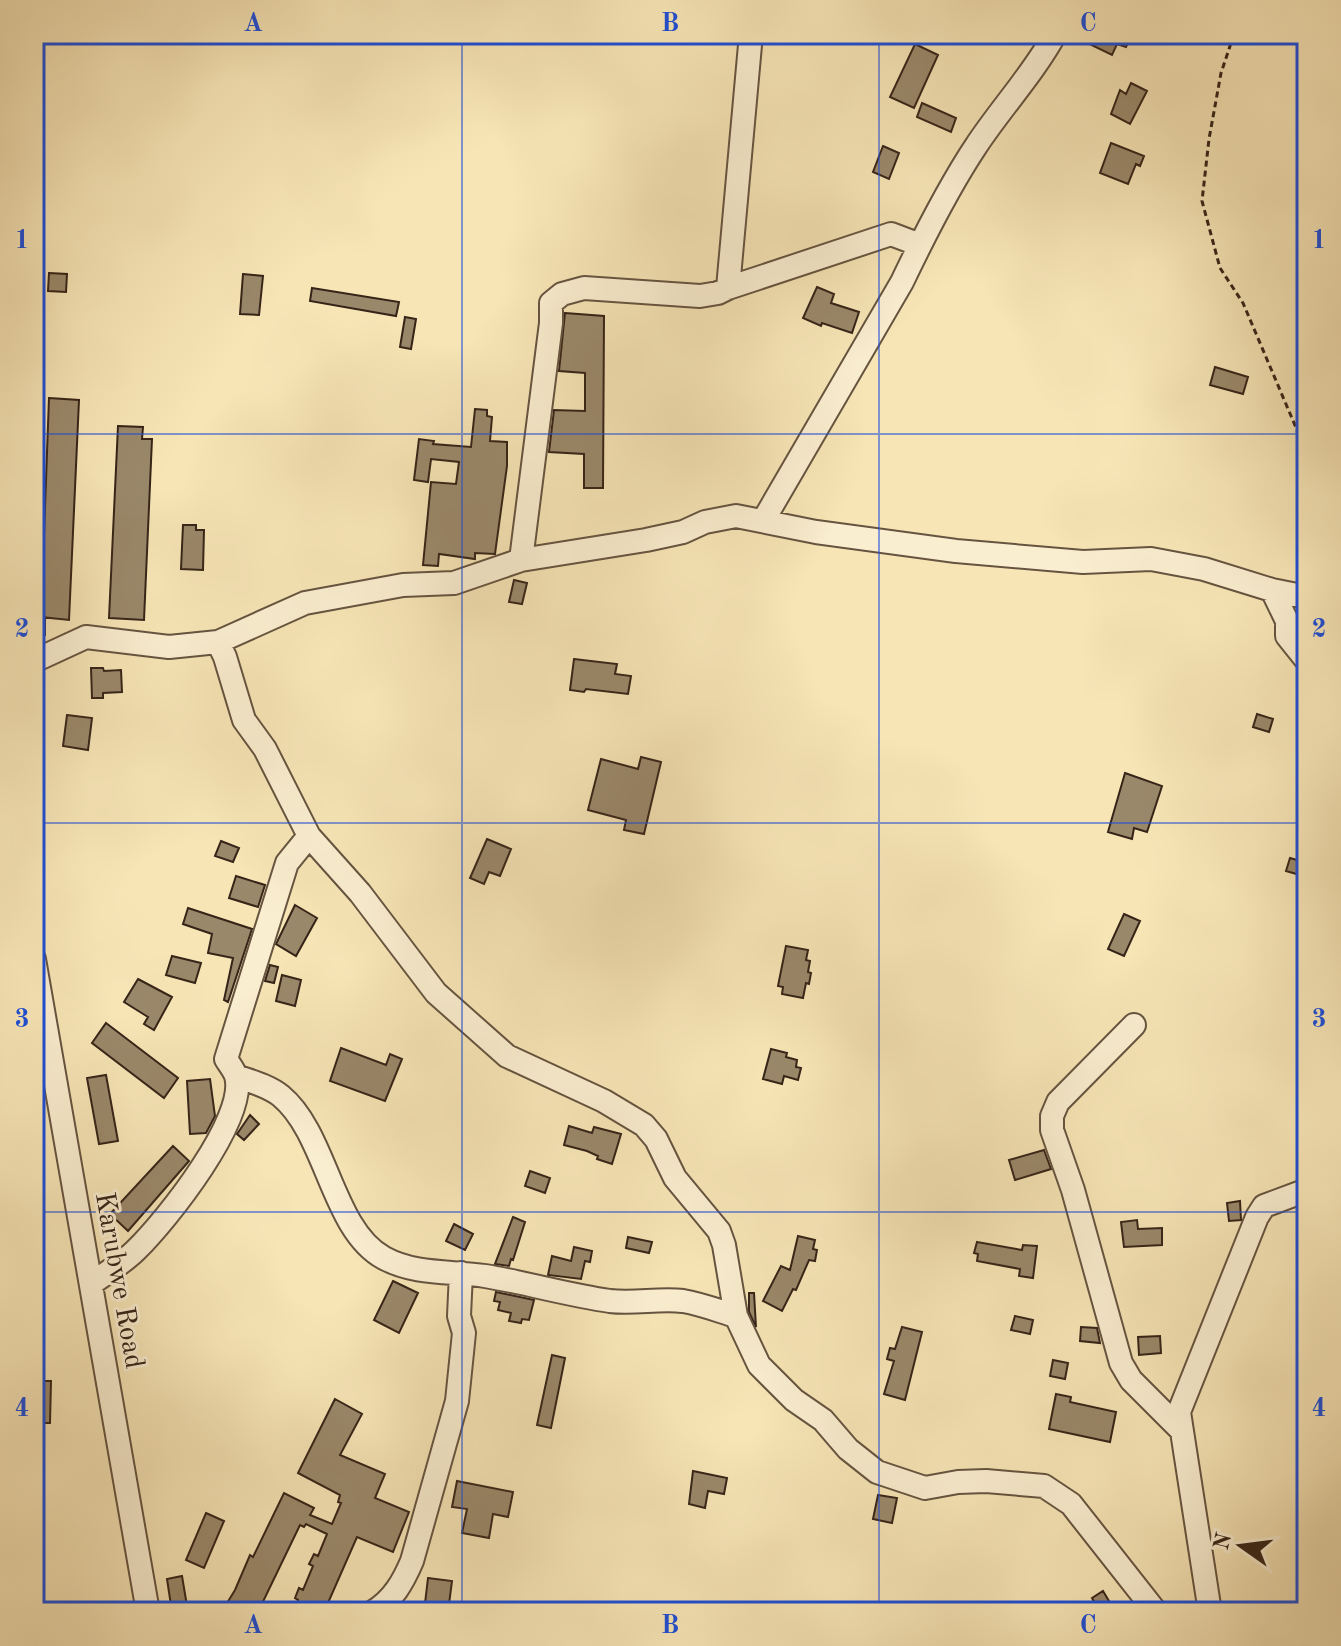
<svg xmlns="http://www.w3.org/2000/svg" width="1341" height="1646" viewBox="0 0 1341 1646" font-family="'Old Standard TT',serif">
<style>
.building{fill:#9a886a;stroke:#362418;stroke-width:2}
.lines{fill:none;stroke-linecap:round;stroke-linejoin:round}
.minor-casing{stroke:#665440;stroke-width:26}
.path{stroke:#362418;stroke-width:3;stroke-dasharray:6 4;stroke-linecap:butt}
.minor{stroke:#faeed0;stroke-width:22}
.grid{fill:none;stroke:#1d4ed8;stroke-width:2;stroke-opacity:0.55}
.labels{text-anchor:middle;stroke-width:6;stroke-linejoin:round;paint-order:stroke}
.street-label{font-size:28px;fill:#362418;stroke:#faeed0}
.neatline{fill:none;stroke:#1d4ed8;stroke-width:3}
.grid-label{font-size:26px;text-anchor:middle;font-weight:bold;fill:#1d4ed8}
</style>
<rect width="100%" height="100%" fill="#f7e5b6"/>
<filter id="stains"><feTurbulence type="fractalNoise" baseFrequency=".0025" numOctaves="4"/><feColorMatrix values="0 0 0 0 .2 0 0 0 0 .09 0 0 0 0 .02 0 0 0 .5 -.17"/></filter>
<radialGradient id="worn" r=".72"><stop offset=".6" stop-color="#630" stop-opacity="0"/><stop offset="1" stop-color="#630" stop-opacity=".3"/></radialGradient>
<path class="building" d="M1069 34H1132L1126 47 1117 44 1112 55Z
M915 44 938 55 914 108 890 97Z
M1131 83 1147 91 1130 124 1111 114 1120 90 1126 94Z
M922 103 956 118 951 132 917 117Z
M1111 143 1144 156 1140 166 1136 164 1128 184 1100 173Z
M883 146 899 153 889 179 873 172Z
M49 273 67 274 66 292 48 291Z
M243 274 263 276 259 315 240 314Z
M817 287 834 294 831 303 859 312 852 333 822 323 821 326 803 318Z
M312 288 399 302 396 316 310 301Z
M565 313 604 316 603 488H584V454L549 452 554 410 585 411V373L559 371Z
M405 317 416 319 411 349 400 347Z
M1215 367 1248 377 1243 394 1210 385Z
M49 398 79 400 69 620 41 617Z
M475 409 487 410V416L492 417 490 441 507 442V466L495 554 475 553V559L439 554 438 566 423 565 431 482 456 484 459 462 431 459 428 482 414 480 419 439 434 441 433 444 471 447Z
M118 426 143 427 142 439H152L144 620 109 618Z
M183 525H196V530H204L203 570 181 569Z
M514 580 527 583 522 604 509 602Z
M34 619H45V635H34Z
M574 659 617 664 615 674 631 676 628 694 586 689 584 692 570 690Z
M91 668H103L104 671 121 670 122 692 103 693V698H92Z
M1257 714 1273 719 1269 732 1253 727Z
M67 715 92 718 88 750 63 746Z
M641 757 661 762 644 834 624 830 626 820 588 810 601 759 638 769Z
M1125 773 1162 786 1147 832 1134 828 1132 839 1108 832Z
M487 839 511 849 500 876 489 872 484 884 470 878Z
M221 841 239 848 233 862 215 856Z
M1290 858 1304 862 1300 875 1286 871Z
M236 876 265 885 258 907 229 898Z
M295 905 317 918 296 956 276 944Z
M188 908 252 929 228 1002 224 1000 233 958 208 953 212 934 183 924Z
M1124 914 1140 921 1124 956 1108 949Z
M786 946 808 950 806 960 810 961 808 972 811 973 809 984 806 983 803 998 782 994 783 987 778 986Z
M172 956 201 963 195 983 166 975Z
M270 965 278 967 274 983 265 981Z
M282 975 301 980 295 1006 276 1001Z
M138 979 172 997 154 1030 144 1024 148 1017 124 1002Z
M106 1023 178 1078 164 1098 92 1043Z
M341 1048 386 1065 390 1054 402 1059 385 1101 330 1081Z
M771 1049 787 1053 786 1057 797 1060 796 1067 801 1068 798 1080 784 1076 782 1084 763 1079Z
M106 1075 118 1141 99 1144 87 1078Z
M210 1079 215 1116 206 1133 190 1134 187 1081Z
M250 1115 259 1124 244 1140 237 1134Z
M569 1126 592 1133 594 1127 621 1134 612 1164 597 1159 598 1156 587 1151 564 1145Z
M173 1146 189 1161 128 1231 110 1214Z
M1044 1150 1051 1169 1015 1180 1009 1160Z
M530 1171 550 1178 545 1193 525 1186Z
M1240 1201 1241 1220 1229 1221 1227 1203Z
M513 1217 525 1222 513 1260 511 1259 509 1266 495 1264Z
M1137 1220 1138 1229 1162 1228V1245L1124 1247 1121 1222Z
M454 1224 473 1234 465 1250 446 1241Z
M798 1236 815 1240 813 1249 817 1250 815 1261 809 1260 796 1290 793 1289 782 1311 763 1301 781 1266 790 1270Z
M628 1237 652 1242 649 1253 626 1248Z
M977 1242 1022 1250 1023 1245 1037 1246 1033 1278 1019 1276 1020 1269 977 1261 978 1254 974 1253Z
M574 1247 592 1251 590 1262 585 1261 581 1279 548 1275 552 1256 571 1261Z
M393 1281 418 1293 399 1333 374 1320Z
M496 1292 534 1300 529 1320 522 1319 521 1323 509 1321 511 1313 498 1310 500 1302 494 1301Z
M749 1293H754L756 1327 749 1312Z
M1015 1316 1033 1320 1030 1334 1011 1330Z
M902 1327 922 1332 905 1400 884 1394 894 1361 887 1359 890 1348 895 1349Z
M1081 1327 1097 1328 1100 1343 1080 1341Z
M1160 1336 1161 1353 1139 1355 1138 1337Z
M552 1355 565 1358 551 1428 537 1425Z
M1053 1360 1068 1363 1065 1379 1050 1376Z
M34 1381H51L50 1423H34Z
M1056 1394 1071 1397 1070 1402 1116 1412 1110 1442 1049 1429Z
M335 1399 362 1414 340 1455 385 1474 375 1498 409 1512 393 1552 357 1537 324 1612H293L298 1600 295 1598 299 1588 303 1590 313 1566 309 1564 314 1554 318 1556 327 1534 306 1524 304 1527 300 1525 258 1612H232L224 1608 235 1590 250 1555 253 1557 284 1493 314 1508 310 1515 332 1524 341 1503 338 1502 340 1495 298 1473Z
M693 1471 727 1478 724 1494 708 1491 705 1508 689 1504Z
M457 1481 513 1492 508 1517 493 1514 489 1538 462 1533 467 1509 452 1507Z
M878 1495 897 1498 892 1523 873 1519Z
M206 1513 224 1521 204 1568 186 1560Z
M182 1576 188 1612H172L167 1579Z
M428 1578 452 1581 448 1612H424Z
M1103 1591 1112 1606 1100 1612 1092 1598Z"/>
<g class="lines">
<g class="minor-casing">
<path id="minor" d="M728 288 751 34
M763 521 902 282C924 236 948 188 976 146 1001 108 1033 74 1055 34
M521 560 551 323V303L562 294 584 288 700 296 718 293 728 288 891 234 920 245
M1272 590 1287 621V636L1307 661
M218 642 225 657 244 720 265 749 309 836 360 893 436 993 507 1056 604 1101 644 1125 656 1139 675 1178 719 1231 724 1245 736 1316 759 1365 794 1400 823 1420 848 1449 877 1472 925 1488 958 1482 986 1481 1044 1486 1071 1504 1156 1612
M34 661 86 637 169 647 218 642 305 603 403 585 454 583 521 560 646 540 683 532 705 522 736 516 816 532 956 551 1083 562 1151 559 1204 569 1272 590 1307 597
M34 959 148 1612
M1134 1025 1058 1102 1052 1116V1130L1073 1190 1121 1363 1131 1380 1181 1430
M236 1076C250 1081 269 1086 281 1096 327 1134 332 1230 384 1258 415 1275 451 1271 485 1276 527 1283 568 1295 610 1301 635 1304 659 1298 683 1301 701 1304 719 1311 736 1316
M91 1284C106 1273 123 1263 136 1250 166 1221 248 1118 236 1076 234 1070 229 1064 226 1059L287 863 309 836
M373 1612C393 1600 403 1582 412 1561L457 1401 464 1333 459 1316 461 1273
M1210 1612 1179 1412 1257 1217 1264 1206 1307 1190"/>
</g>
<path class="path" d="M1234 34 1221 73 1209 139 1202 201 1220 268 1243 303 1297 430 1307 495"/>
<use href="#minor" class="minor"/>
</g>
<path class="grid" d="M462 34V1612M879 34V1612M34 434H1307M34 823H1307M34 1212H1307"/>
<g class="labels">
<g class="street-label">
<text transform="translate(121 1280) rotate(80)" y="10">Karubwe Road</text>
</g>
</g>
<rect width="1341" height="1646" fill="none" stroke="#f7e5b6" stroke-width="88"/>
<g transform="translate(1241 1546) rotate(284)" stroke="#faeed0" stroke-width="6" paint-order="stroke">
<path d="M0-6L14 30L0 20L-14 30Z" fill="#362418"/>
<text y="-12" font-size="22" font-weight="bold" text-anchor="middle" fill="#362418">N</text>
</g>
<rect x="44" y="44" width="1253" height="1558" class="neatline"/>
<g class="grid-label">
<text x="253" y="31">A</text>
<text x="670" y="31">B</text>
<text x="1088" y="31">C</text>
<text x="22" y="248">1</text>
<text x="1319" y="248">1</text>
<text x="22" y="637">2</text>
<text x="1319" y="637">2</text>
<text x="22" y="1027">3</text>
<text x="1319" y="1027">3</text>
<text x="22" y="1416">4</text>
<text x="1319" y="1416">4</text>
<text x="253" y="1633">A</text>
<text x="670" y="1633">B</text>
<text x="1088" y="1633">C</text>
</g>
<rect width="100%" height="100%" filter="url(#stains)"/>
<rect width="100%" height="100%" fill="url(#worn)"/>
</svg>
